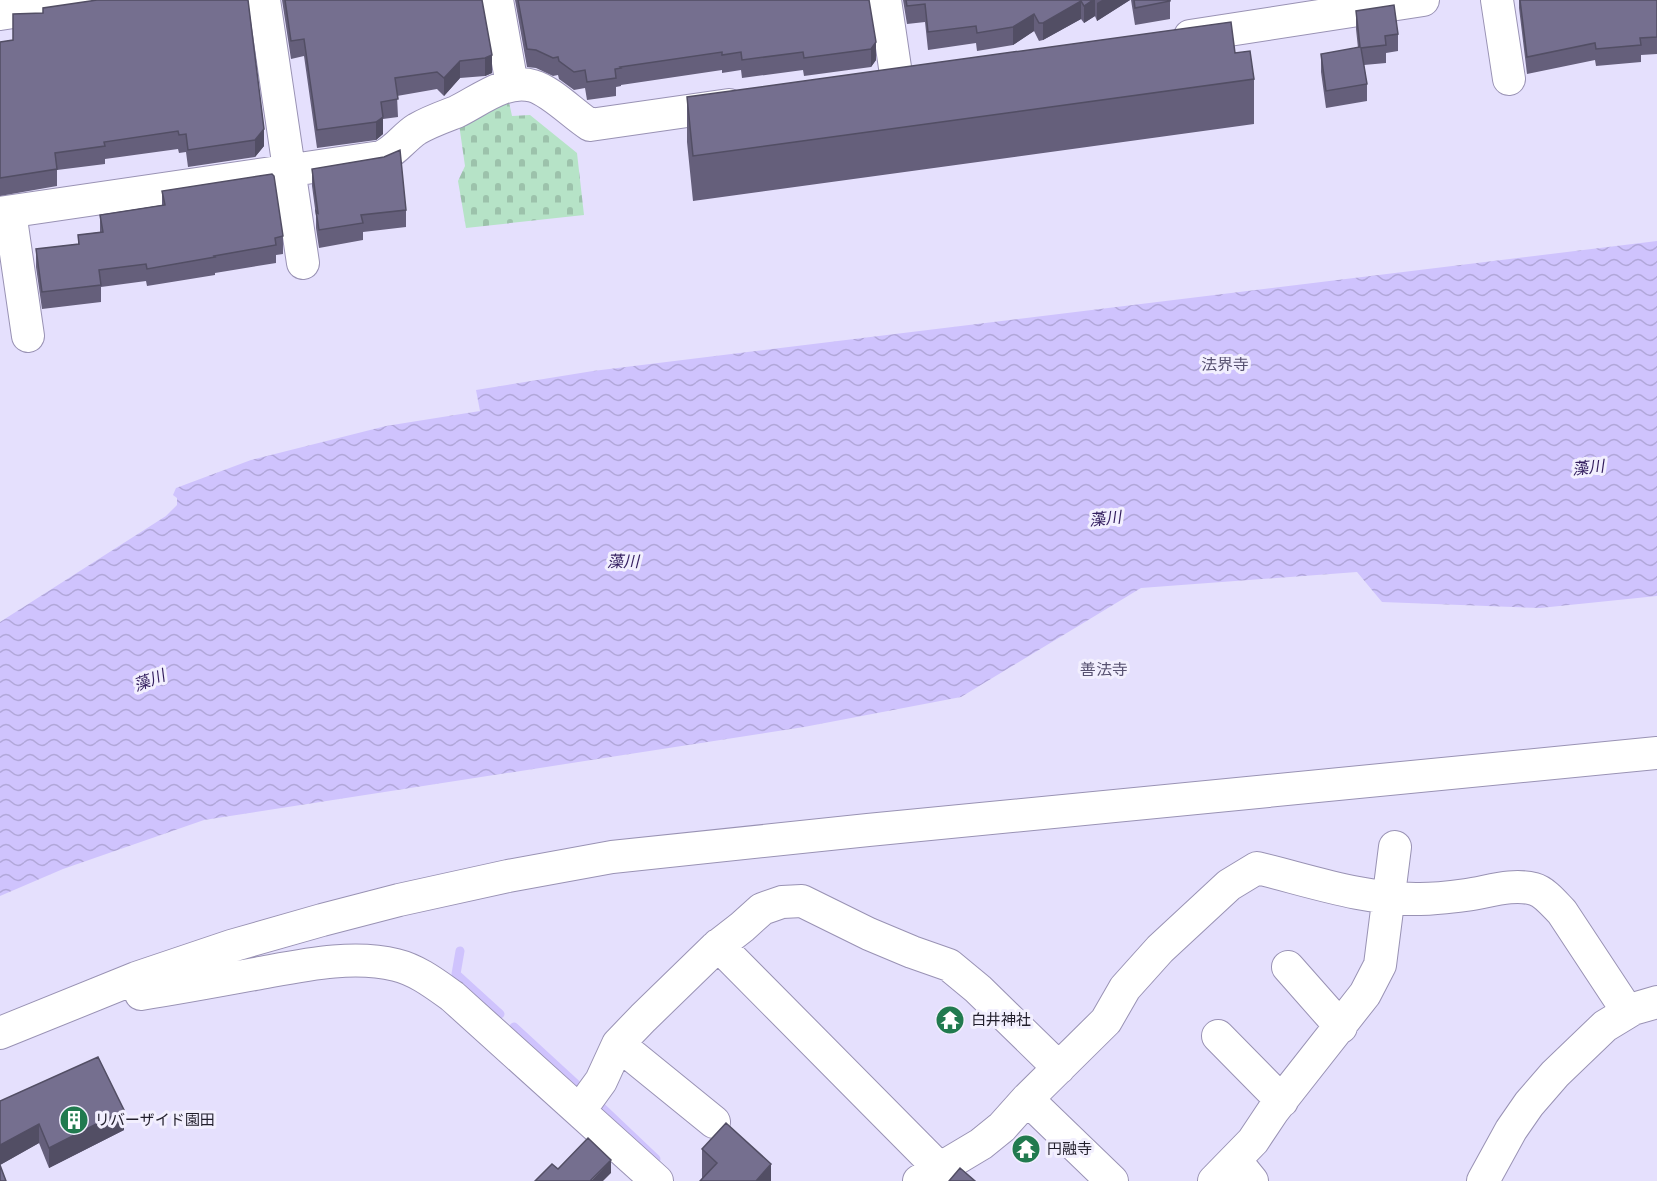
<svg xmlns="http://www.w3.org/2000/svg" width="1657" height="1181" viewBox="0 0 1657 1181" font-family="Raleway,'Noto Sans JP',sans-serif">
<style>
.cemetery{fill:url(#cemetery-stones)}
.water{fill:url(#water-waves)}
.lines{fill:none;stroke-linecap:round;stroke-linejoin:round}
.stream{stroke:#cfc3fd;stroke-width:9}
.minor-casing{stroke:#9992b4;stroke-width:34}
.minor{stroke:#fff;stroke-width:32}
.wall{fill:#655f7b}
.shaded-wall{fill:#524e64}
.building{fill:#756f8f;stroke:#524e64;stroke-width:1.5}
.labels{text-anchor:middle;stroke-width:6;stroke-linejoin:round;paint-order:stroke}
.poi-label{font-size:15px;fill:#211e2b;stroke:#f2effe;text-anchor:start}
.neighbourhood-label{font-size:16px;fill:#575170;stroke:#f2effe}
.water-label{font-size:16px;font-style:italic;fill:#321d5e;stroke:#f2effe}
</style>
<defs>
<pattern id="cemetery-stones" width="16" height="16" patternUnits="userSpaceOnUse" patternTransform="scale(1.5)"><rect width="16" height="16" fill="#b6e3c7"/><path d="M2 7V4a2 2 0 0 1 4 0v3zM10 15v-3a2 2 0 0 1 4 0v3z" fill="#9cc2ab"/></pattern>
<pattern id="water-waves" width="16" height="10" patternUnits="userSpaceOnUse" patternTransform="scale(1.5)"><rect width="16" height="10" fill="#cfc3fd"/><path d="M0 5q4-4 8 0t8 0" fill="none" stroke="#b1a7d9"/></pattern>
</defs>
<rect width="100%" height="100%" fill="#e5e0fd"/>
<path class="cemetery" d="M509 102 512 116 530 115 577 153 584 215 466 228 458 181 465 166 459 124Z"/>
<path class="water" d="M1657 241V596L1540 608 1382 602 1357 572 1141 588 961 697 804 727 204 820 63 869 0 896V622L166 516 177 505V498L173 495 176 488 251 460 386 426 480 411 476 390 593 371Z"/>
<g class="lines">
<path class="stream" d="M460 951 456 974 500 1014
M514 1027 576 1084
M597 1103 656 1159"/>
<g class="minor-casing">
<path id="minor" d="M264 0 303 263
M497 0 512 85
M885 0 897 81
M1497 0 1509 79
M0 14 93 0
M1190 36 1423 0
M10 212 28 336
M0 213 381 157C396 151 404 137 417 129 429 122 443 117 456 112 479 101 506 78 533 86 551 91 574 115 590 125L729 105
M718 945 939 1168
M1288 967 1341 1027
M138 984 141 994C179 988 217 981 255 974 300 966 351 954 396 965 417 970 435 984 452 996L657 1181
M0 1033 136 978 231 946 322 920 399 900 508 876 612 857 868 830 1657 753
M1218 1036 1282 1101
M618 1044 714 1122
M1027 1099 1112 1181
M580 1110 601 1081 618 1044 643 1018 715 948 742 927 762 909 782 902 802 901 869 934 912 952 949 965 978 989 1059 1068
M1235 1160 1252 1181
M919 1181 981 1144 1002 1127 1027 1099 1106 1021 1125 988 1160 949 1229 885 1257 868C1311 881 1364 900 1420 899 1435 899 1451 897 1466 895 1488 892 1512 883 1534 889 1545 892 1555 905 1562 912L1628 1012
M1214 1181 1253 1141 1273 1111 1365 994 1380 965 1395 847
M1483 1181 1511 1130 1529 1104 1555 1074 1605 1026 1633 1009 1657 1002"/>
</g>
<use href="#minor" class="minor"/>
</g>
<path class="wall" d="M97 0 264 146 255 157 188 167 186 152 179 153 178 149 105 159V164L57 170V186L0 196V42L13 40V14L43 13Z
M282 0H482L492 73 485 76 460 78 444 96 437 89 397 96 398 117 383 119V134L376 140 317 148 304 56 291 59Z
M515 0H869L876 60 871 67 804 76 803 70 742 78 741 70 722 73V70L621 85V86L616 87V96L587 100 585 88 574 90 559 79 558 75 553 76 536 68 527 67Z
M903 0H1130L1097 21 1095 16 1084 23 1081 19 1043 40 1039 41 1034 31 1013 45 977 51 976 43 928 50 925 22 907 24Z
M1131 0H1170V19L1135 25Z
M1519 0H1657V54L1641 55V62L1596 66 1595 60 1527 74 1519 8Z
M1356 11 1398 34V51L1386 53V63L1364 65 1367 84V101L1326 108 1321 72V54L1358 48 1356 29Z
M1235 53 1254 79V124L693 201 687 142V97Z
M312 169 406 210V227L363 232V240L319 248 316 228V216L312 186Z
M162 191 283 236V254L276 255V263L215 273V275L147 286 146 281 101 287V302L42 309 36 267V249L78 244V235L100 232V215L162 205Z
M0 1101 124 1130 49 1168 39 1143 0 1165V1181Z
M702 1149 771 1181 702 1178Z"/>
<path class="shaded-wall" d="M1093 0H1095V16L1084 23V6Z
M1102 0H1130L1097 21V3Z
M1081 1V19L1043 40V23Z
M1034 14V31L1013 45V27Z
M876 42V60L871 67V49Z
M492 55V73L485 76V58Z
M460 61V78L444 96V78Z
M383 117V134L376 140V122Z
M264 129V146L255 157V140Z
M124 1110V1130L49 1168V1148Z
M39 1124V1143L0 1165V1145Z
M611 1160V1173L603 1181H591Z
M771 1164V1181H756Z"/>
<path class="building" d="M97 0H248L264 129 255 140 188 150 186 134 179 135 178 131 104 142 105 146 55 153 57 169 0 178V42L13 40V14L43 13V8Z
M285 0H482L492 55 485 58 460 61 444 78 437 72 395 78 398 99 381 102 383 117 376 122 317 130 304 39 291 41Z
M518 0H869L876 42 871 49 804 58 803 52 742 60 741 52 722 55V52L620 67 621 68 615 69 616 78 587 82 585 70 574 72 559 61 558 57 553 58 536 50 527 49Z
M906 0H1093L1084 6 1081 1 1043 23H1039L1034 14 1013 27 977 33 976 26 928 32 925 4 907 6Z
M1134 0H1170V1L1135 8Z
M1520 0H1657V37L1640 38 1641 45 1596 49 1595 43 1527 57Z
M1394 5 1398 34 1385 36 1386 45 1361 48 1367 84 1326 91 1321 54 1360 47 1356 11Z
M1231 22 1235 53 1250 51 1254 79 693 156 687 97Z
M400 150 406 210 361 215 363 223 319 230 316 211 318 213 312 169 384 157Z
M272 174 274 176 283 236 275 238 276 245 214 256 215 257 147 269 146 264 99 270 101 285 42 292 36 249 79 244 78 235 103 232 100 215 165 205 162 191Z
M98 1057 124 1110 49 1148 39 1124 0 1145V1101Z
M726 1123 771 1164 756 1181H700L717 1163 702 1149Z
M588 1138 611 1160 591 1180 592 1181H535L552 1164 558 1169Z
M0 1165 6 1181H0Z
M960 1168 975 1181H949Z"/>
<defs>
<g id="temple-disc" transform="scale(1.5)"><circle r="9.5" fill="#217a4f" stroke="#f2effe"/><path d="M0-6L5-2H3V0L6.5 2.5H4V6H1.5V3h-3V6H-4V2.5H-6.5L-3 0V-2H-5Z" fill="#fff"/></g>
<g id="building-disc" transform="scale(1.5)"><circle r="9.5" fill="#217a4f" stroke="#f2effe"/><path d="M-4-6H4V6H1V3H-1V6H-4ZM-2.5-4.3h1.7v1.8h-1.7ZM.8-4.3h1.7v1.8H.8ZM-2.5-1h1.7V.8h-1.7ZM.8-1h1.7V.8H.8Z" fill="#fff"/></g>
</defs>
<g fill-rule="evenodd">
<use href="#temple-disc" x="950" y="1020"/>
<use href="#building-disc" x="74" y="1120"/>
<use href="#temple-disc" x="1026" y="1149"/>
</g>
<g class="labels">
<g class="poi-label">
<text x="971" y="1025">白井神社</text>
<text x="95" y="1125">リバーザイド園田</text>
<text x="1047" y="1154">円融寺</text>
</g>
<g class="neighbourhood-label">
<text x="1225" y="370">法界寺</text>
<text x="1104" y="675">善法寺</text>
</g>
<g class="water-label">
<text transform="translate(1588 467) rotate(-6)" y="6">藻川</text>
<text transform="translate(1105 518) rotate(-6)" y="6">藻川</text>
<text x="623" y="567">藻川</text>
<text transform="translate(149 680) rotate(-21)" y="6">藻川</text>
</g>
</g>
</svg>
